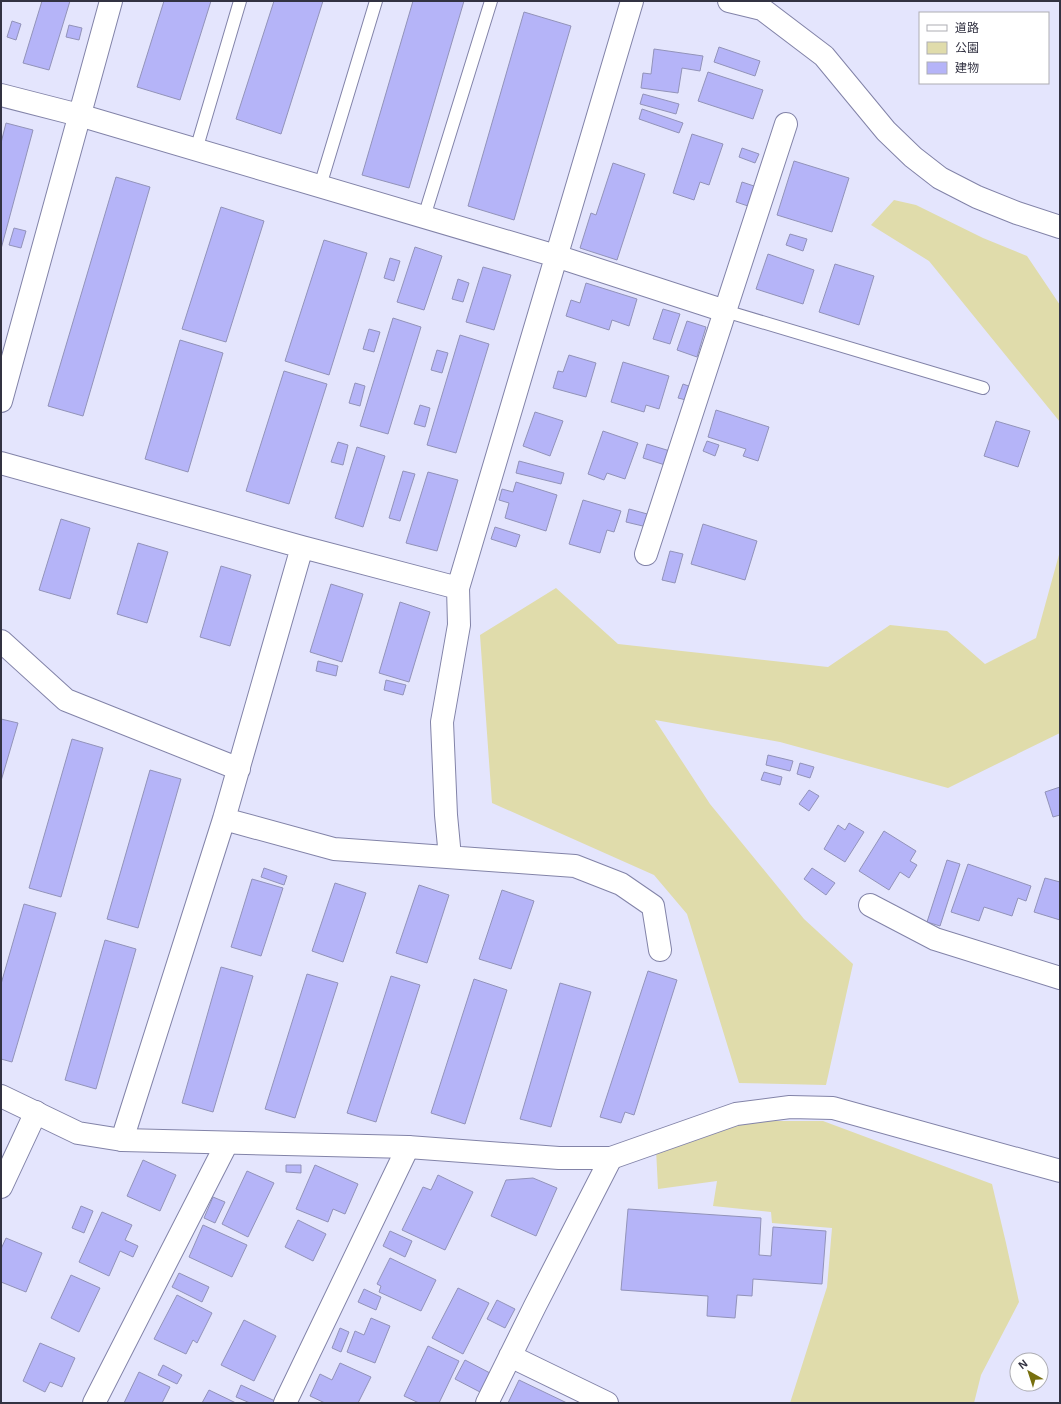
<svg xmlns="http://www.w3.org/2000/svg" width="1061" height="1404" viewBox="0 0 1061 1404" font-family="Helvetica,'Noto Sans JP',sans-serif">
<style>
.green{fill:#e0dcab}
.building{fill:#b5b4f8;stroke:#9293b9}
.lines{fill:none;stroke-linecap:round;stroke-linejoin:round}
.service-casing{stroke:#8283a8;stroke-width:14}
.minor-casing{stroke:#8283a8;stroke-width:24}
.tertiary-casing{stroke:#8283a8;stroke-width:24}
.service{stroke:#fff;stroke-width:12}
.minor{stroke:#fff;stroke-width:22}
.tertiary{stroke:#fff;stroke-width:22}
</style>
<rect width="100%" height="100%" fill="#e4e5fd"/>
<path class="green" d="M894 200 916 205 983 238 1027 256 1060 305V422L929 261 871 225Z
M1060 551V733L948 788 780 742 655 720 710 804 804 919 853 964 826 1085 739 1083 687 914 654 875 492 803 480 635 556 588 618 644 828 667 890 625 947 631 985 664 1036 638Z
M738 1121H823L992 1184 1006 1243 1019 1302 981 1375 974 1403H790L827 1287 832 1228 772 1223 771 1212 713 1206 717 1181 658 1189 656 1149Z"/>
<path class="building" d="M42 1H70L49 70 23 63Z
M164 1H211L180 100 137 87Z
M274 1H323L281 134 236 119Z
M413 1H464L409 188 362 175Z
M524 12 571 26 514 220 468 206Z
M12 21 21 24 16 40 7 37Z
M69 25 82 28 79 40 66 37Z
M719 47 760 61 755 76 714 62Z
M654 49 703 56 700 71 682 68 678 93 641 88 643 73 651 74Z
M708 72 763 90 753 119 698 101Z
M643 94 679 104 676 114 640 104Z
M642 109 683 123 679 133 639 119Z
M6 123 33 130 1 249V143Z
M692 134 723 144 709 185 700 182 694 200 673 193Z
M742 148 759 154 755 163 739 157Z
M794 161 849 178 832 232 777 215Z
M613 163 645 174 617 260 580 248 591 213 596 215Z
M116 177 150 187 83 416 48 406Z
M742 182 757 187 751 207 736 202Z
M221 207 264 221 226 342 182 329Z
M14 228 26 231 21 248 9 245Z
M790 234 807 239 803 251 786 245Z
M324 240 367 253 329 375 285 361Z
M415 247 442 256 424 310 397 302Z
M768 254 814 270 803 304 756 289Z
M390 258 400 261 394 281 384 278Z
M835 264 874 276 859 325 819 312Z
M483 267 511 275 494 330 466 322Z
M458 279 469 283 463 302 452 299Z
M586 283 637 299 629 326 612 320 609 330 566 316 571 300 580 303Z
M663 309 680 314 670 344 653 339Z
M393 318 421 327 388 434 360 426Z
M687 321 706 327 697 357 677 350Z
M369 329 380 332 374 352 363 349Z
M460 335 489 344 456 453 427 445Z
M180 340 223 353 188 472 145 459Z
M437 350 448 353 442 373 431 370Z
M569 355 596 363 586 397 553 388 558 371 563 372Z
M623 362 669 376 659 409 646 405 644 412 611 402Z
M284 371 327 384 289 504 246 491Z
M355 383 365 386 360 406 349 403Z
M683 384 694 388 690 401 678 398Z
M420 405 430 408 425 427 414 424Z
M716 410 769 427 758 461 743 456 746 449 708 437Z
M535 412 563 421 550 456 523 446Z
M996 421 1030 431 1018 467 984 456Z
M603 431 638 443 625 479 607 473 604 480 588 474Z
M707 441 719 445 715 456 703 451Z
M338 442 348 445 343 465 331 462Z
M647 444 670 451 665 465 643 458Z
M357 447 385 456 363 527 335 518Z
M519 461 564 473 561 484 516 473Z
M403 471 415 474 400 521 389 518Z
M428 472 458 480 437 551 406 543Z
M516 482 557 495 546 531 505 518 509 503 499 500 502 489 513 492Z
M583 500 621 511 614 532 607 530 600 553 569 544Z
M629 509 651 515 647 527 626 522Z
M61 519 90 528 70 599 39 590Z
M703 524 757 541 745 580 691 564Z
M495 527 520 535 516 547 491 539Z
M138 543 168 552 147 623 117 614Z
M670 551 683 554 675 583 662 580Z
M221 566 251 575 230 646 200 637Z
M331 584 363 594 342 662 310 652Z
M400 602 430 612 409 682 379 673Z
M318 661 338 666 336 676 316 671Z
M386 680 406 685 403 695 384 690Z
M1 719 18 723 1 781Z
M72 739 103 748 61 897 29 888Z
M768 755 793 761 790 771 766 765Z
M800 763 814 767 810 778 797 774Z
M150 770 181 779 138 928 107 919Z
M764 772 782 777 780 785 761 780Z
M1060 787V815L1053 817 1045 792Z
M809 790 819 796 809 811 799 804Z
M849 823 864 832 845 862 824 849 838 825 845 830Z
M884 831 916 851 910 861 917 865 909 878 900 872 889 890 859 871Z
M947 860 960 864 940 926 927 922Z
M968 864 1031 886 1026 901 1018 898 1012 916 984 907 979 921 951 912Z
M264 868 287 876 284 885 261 877Z
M812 868 835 883 826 895 804 879Z
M1045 878 1060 882V920L1034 912Z
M252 879 283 888 261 956 231 947Z
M335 883 366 893 343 962 312 951Z
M419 885 449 895 427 963 396 953Z
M502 890 534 901 511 969 479 959Z
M24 904 56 913 12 1062 1 1059V984Z
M105 940 136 949 96 1089 65 1080Z
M221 967 253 976 213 1112 182 1103Z
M648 971 677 980 634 1115 625 1112 621 1123 600 1117Z
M307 974 338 983 295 1118 265 1109Z
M391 976 420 985 376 1122 347 1113Z
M474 979 507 990 465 1124 431 1113Z
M560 983 591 992 551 1127 520 1119Z
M143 1160 176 1175 160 1211 127 1196Z
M286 1165H301V1173L286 1172Z
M315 1165 358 1184 345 1214 333 1209 328 1222 296 1209Z
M247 1171 274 1183 248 1237 222 1224Z
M438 1175 473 1192 445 1250 402 1230 423 1187 431 1190Z
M533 1178 557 1188 536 1236 491 1216 506 1180Z
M213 1197 225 1202 215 1223 204 1218Z
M81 1206 93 1211 84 1233 72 1228Z
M628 1209 761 1218 759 1255 771 1256 773 1227 826 1231 822 1284 753 1279 752 1296 737 1295 735 1318 707 1316 708 1296 621 1290Z
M102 1212 132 1225 125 1240 138 1246 133 1257 120 1251 109 1276 79 1262Z
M298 1220 326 1234 313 1261 285 1247Z
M203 1225 247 1245 232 1277 189 1257Z
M390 1231 412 1241 405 1257 383 1246Z
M6 1238 42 1253 26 1292 1 1282V1249Z
M390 1258 436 1280 421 1311 379 1292 381 1286 377 1284Z
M179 1273 209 1287 202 1302 172 1287Z
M71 1275 100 1288 79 1332 51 1318Z
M458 1288 489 1303 463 1354 432 1338Z
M364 1289 381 1297 376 1310 358 1302Z
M177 1295 212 1313 197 1343 193 1340 186 1354 154 1339Z
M497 1300 515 1309 505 1328 487 1319Z
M371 1318 390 1326 375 1363 347 1352 355 1331 364 1335Z
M244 1320 276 1336 254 1381 221 1365Z
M340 1328 349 1332 341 1352 332 1348Z
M40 1343 75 1358 62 1387 50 1382 45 1392 23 1381Z
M428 1346 459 1361 439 1403H419L404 1396Z
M465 1360 490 1373 480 1392 455 1379Z
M340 1363 371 1377 358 1403H325L310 1396 320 1374 332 1380Z
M163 1365 182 1375 177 1384 158 1375Z
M139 1372 170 1387 162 1403H124Z
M519 1380 567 1403H508Z
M241 1385 275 1401 274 1403H250L236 1397Z
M209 1390 236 1403H202Z"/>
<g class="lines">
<g class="service-casing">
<path id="service" d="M196 150 240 1
M320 186 376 1
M424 217 491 1
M725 311 983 388"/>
</g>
<g class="minor-casing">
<path id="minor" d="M1 95 79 115 556 256 725 311
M1 463 302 547 458 588
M646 554 786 124
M1 641 66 700 239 769
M224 819 334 849 575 866 621 884 653 906 660 950
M450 857 446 815 442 722 459 625 458 588 632 1
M870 905 935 939 1060 978
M122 1140 224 819 302 547
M1 1187 36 1112
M510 1356 607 1403
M94 1403 227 1143
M285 1403 408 1147
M487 1403 535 1306 611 1158"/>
</g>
<g class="tertiary-casing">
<path id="tertiary" d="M729 1 762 9 824 56 886 131 913 157 940 178 977 197 1017 213 1060 227
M1 401 111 1
M1 1096 78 1133 122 1140 408 1147 559 1158H611L736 1114 790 1107 833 1108 1060 1171"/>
</g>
<use href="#service" class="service"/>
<use href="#minor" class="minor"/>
<use href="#tertiary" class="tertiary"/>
</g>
<rect width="1061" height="1404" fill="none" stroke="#323242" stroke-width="4"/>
<rect x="919" y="12" width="130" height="72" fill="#ffffff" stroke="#adadb3"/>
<rect x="927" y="25" width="20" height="6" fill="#ffffff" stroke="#adadb3"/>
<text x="955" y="32" font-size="12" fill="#323242">道路</text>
<rect x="927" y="42" width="20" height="12" fill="#e0dcab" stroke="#adadb3"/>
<text x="955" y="52" font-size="12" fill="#323242">公園</text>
<rect x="927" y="62" width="20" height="12" fill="#b5b4f8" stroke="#adadb3"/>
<text x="955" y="72" font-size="12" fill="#323242">建物</text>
<g transform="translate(1029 1372) rotate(321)"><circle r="19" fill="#ffffff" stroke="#adadb3"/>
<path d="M0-3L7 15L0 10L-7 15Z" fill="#776f0e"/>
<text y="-6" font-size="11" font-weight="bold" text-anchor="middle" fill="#323242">N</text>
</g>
</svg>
